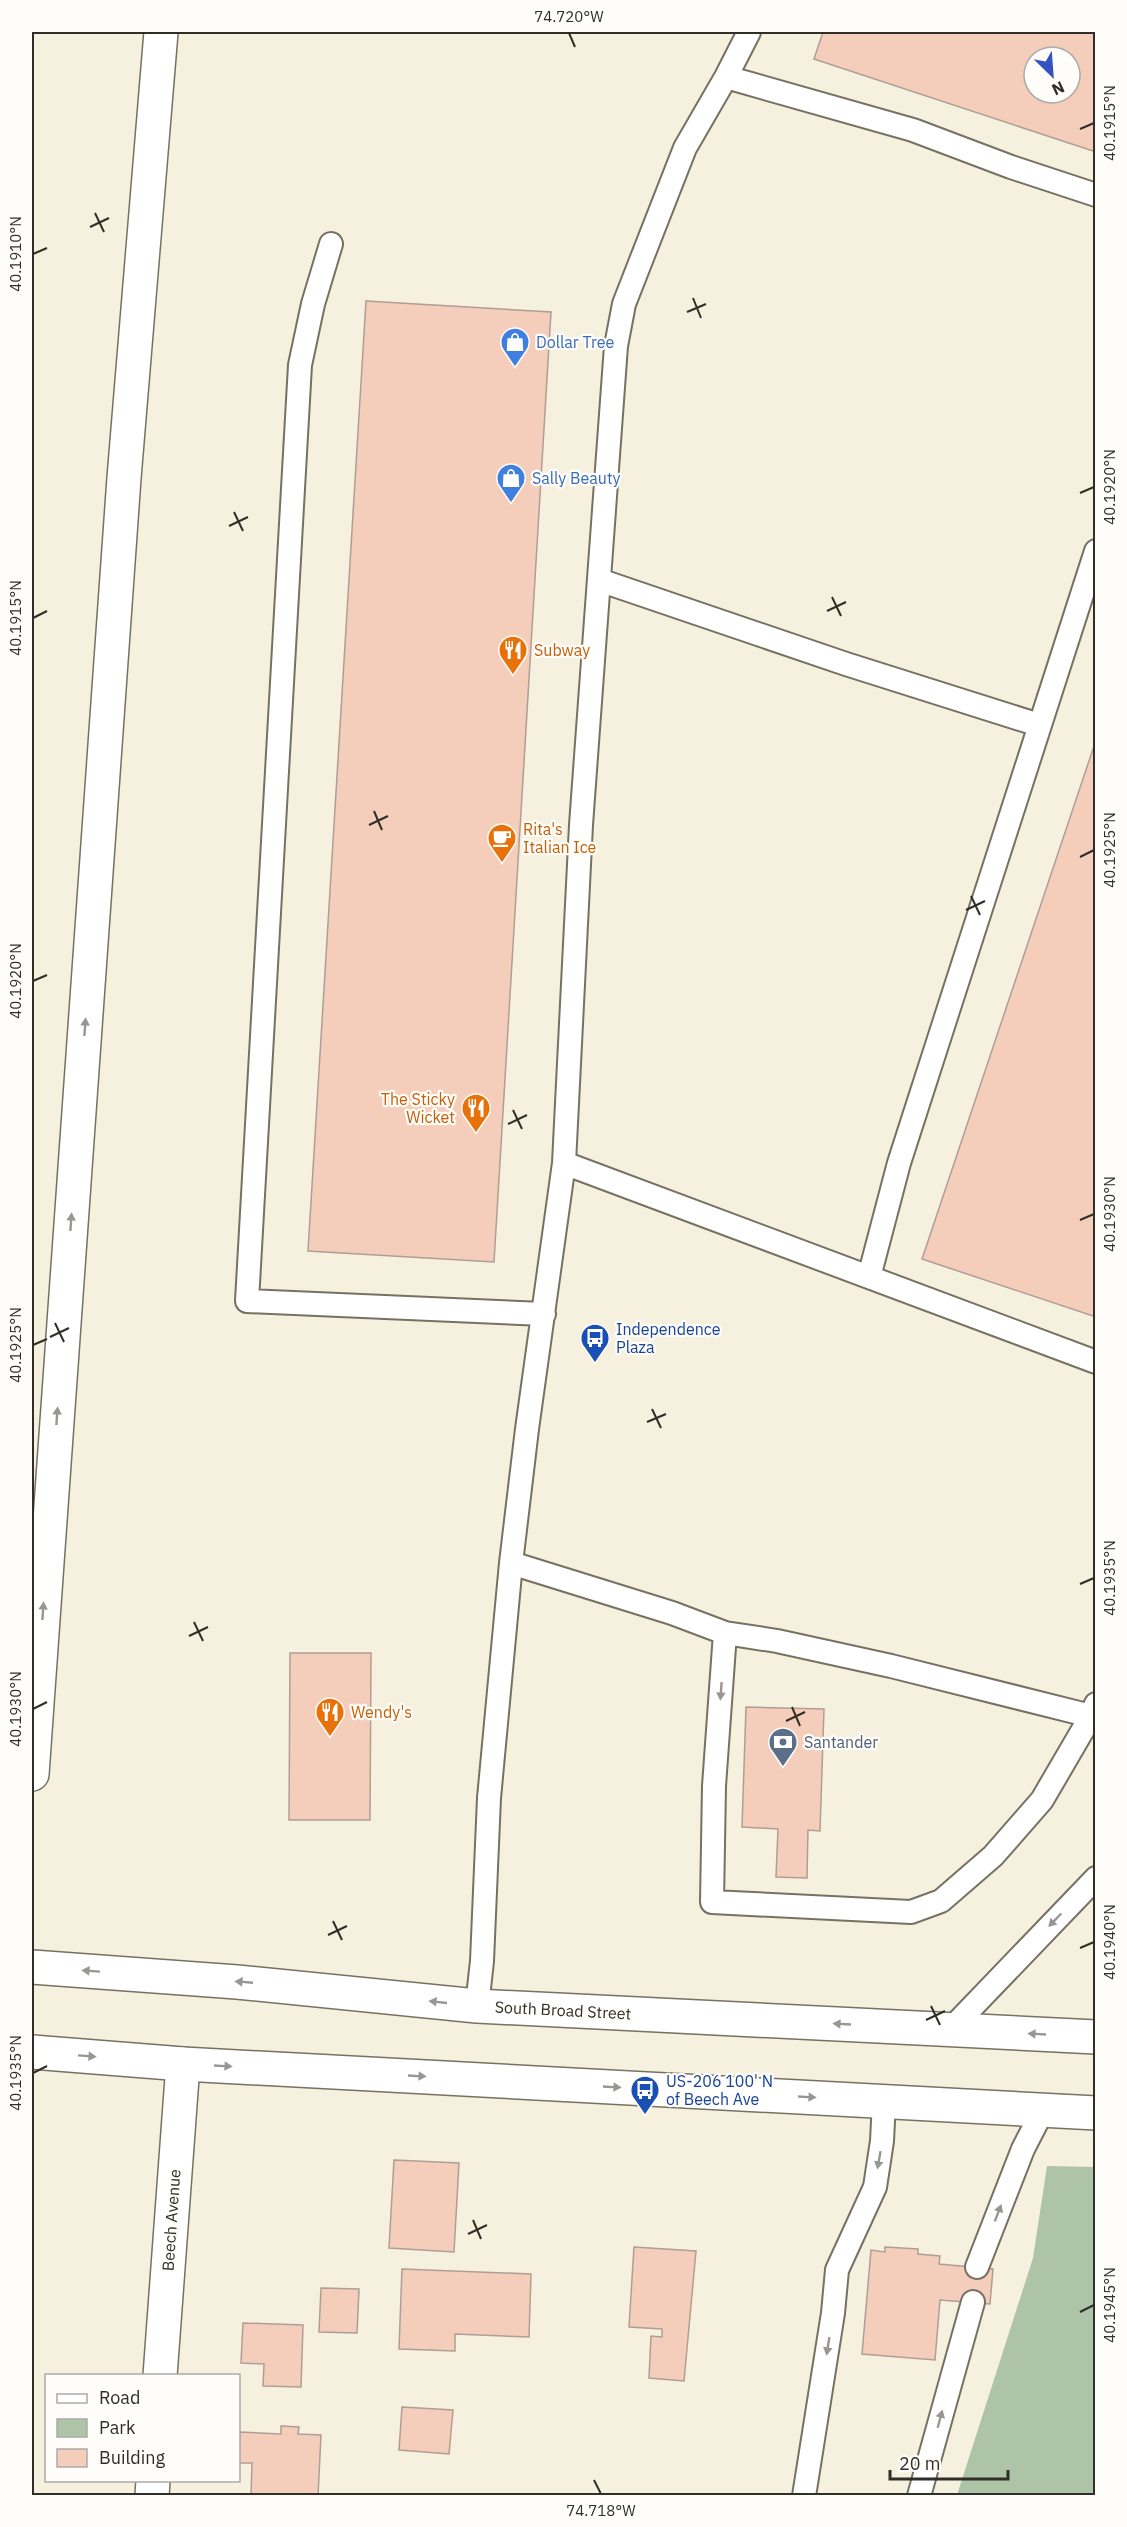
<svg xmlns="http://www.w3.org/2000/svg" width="1127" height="2527" viewBox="0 0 1127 2527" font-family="'IBM Plex Sans',sans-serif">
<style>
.green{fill:#adc4a6}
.building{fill:#f5cebb;stroke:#af9e96;stroke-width:1.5;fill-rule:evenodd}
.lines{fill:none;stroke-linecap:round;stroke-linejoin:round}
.lane-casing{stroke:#767162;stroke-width:26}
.street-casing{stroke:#767162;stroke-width:36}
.primary-casing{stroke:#767162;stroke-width:36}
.highway-casing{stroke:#767162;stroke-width:36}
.lane{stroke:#fff;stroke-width:22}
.street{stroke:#fff;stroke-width:33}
.primary{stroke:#fff;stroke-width:33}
.highway{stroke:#fff;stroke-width:33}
.oneway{fill:#989693}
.ticks{fill:none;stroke:#302e27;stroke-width:2}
.labels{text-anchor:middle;stroke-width:4.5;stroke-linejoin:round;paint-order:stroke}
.shop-label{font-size:16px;fill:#366cbe;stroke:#fffdfa;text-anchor:start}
.food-label{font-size:16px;fill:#c56008;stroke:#fffdfa;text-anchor:start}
.transit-label{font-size:16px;fill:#164399;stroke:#fffdfa;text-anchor:start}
.service-label{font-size:16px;fill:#4e5e75;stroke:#fffdfa;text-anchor:start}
.street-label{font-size:16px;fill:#302e27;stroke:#fffdfa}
.neatline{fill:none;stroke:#302e27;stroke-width:2}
.ticks-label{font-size:15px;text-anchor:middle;fill:#302e27}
</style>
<rect width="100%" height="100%" fill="#f6f0df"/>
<path class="green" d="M1047 2166 1095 2167V2495H957L1033 2258Z"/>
<path class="building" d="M823 32H1096V152L814 59ZM1034 57H1070V93H1034Z
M366 301 551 312 494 1262 308 1251Z
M1096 740V1317L922 1259Z
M290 1653H371L370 1820H289Z
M746 1707 824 1709 820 1831 808 1830 807 1878 776 1877 778 1829 742 1827Z
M394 2160 459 2163 454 2252 389 2248Z
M634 2247 696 2251 684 2381 649 2378 651 2336 662 2337V2329L629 2327Z
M885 2247 918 2249V2254L940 2256 939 2264 993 2269 990 2304 940 2300 935 2360 862 2354 871 2250 885 2252Z
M402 2269 531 2274 529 2337 455 2334V2351L399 2349Z
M321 2288 359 2289 357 2333 319 2332Z
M243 2323 303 2325 301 2387 263 2386 264 2364 241 2363Z
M402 2407 453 2410 449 2454 399 2450Z
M281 2426 299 2427 298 2434 321 2435 318 2496H251L252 2463H239L240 2432 281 2434Z"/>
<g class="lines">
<g class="lane-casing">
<path id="lane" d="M726 77 913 130 1011 167 1096 195
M331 244 313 304 300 365 247 1301 544 1314
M599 580 846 664 1039 725
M564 1163 1096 1362
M869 1277 899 1163 1096 551
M511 1563 672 1613 725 1633 777 1641 891 1666 1091 1716
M725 1633 714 1786 712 1902 911 1912 941 1901 993 1856 1042 1800 1091 1716 1096 1704
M477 2006 482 1961 489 1798 511 1563 527 1429 564 1163 581 825 616 346 624 304 685 148 726 77 749 32
M950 2030 1096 1878
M977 2267 1023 2149 1043 2110
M804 2496 833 2313 837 2270 875 2187 882 2141 884 2101
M919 2496 973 2302"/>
</g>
<g class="street-casing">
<path id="street" d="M160 2376 183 2064
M152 2496 153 2480"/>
</g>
<g class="primary-casing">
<path id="primary" d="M32 1967 237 1982 477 2006 1096 2037
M32 2052 183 2064 1096 2113"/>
</g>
<g class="highway-casing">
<path id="highway" d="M32 1774 124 478 161 32"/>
</g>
<use href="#lane" class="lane"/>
<use href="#street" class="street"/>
<use href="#primary" class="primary"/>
<use href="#highway" class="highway"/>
</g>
<defs><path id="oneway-solid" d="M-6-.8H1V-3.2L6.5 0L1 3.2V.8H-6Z" transform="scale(1.5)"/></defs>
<g class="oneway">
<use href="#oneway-solid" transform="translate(85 1027) rotate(-86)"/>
<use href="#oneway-solid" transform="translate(71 1222) rotate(-86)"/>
<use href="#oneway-solid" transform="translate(57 1416) rotate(-86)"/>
<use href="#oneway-solid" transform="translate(43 1611) rotate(-86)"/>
<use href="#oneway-solid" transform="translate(721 1691) rotate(94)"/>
<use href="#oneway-solid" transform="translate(1055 1920) rotate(134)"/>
<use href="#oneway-solid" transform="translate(91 1971) rotate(-176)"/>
<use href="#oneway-solid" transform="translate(244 1982) rotate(-175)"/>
<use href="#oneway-solid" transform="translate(438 2002) rotate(-174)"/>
<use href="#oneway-solid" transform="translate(842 2024) rotate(-177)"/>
<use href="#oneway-solid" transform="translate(1037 2034) rotate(-177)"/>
<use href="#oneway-solid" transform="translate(87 2056) rotate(4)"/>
<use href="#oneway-solid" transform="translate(223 2066) rotate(3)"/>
<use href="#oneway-solid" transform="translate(417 2076) rotate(3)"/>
<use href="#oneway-solid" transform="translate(612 2087) rotate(3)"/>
<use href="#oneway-solid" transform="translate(807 2097) rotate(3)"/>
<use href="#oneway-solid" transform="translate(879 2160) rotate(100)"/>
<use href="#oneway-solid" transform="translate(998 2213) rotate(-69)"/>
<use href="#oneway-solid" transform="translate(828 2346) rotate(99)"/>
<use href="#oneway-solid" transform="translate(940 2419) rotate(-75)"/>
</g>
<path class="ticks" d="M569 33 575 47M1080 129 1094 123M95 213 104 232M90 227 109 218M33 254 47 248M693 298 701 318M687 312 706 304M1080 493 1094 487M234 512 243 531M229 526 248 517M832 597 841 616M827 611 846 602M33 618 47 611M374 811 382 830M369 825 388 816M1080 857 1094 850M971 896 980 915M966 910 985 901M33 981 47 975M513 1110 522 1129M508 1124 527 1115M1080 1220 1094 1214M55 1323 64 1342M50 1337 69 1328M33 1345 47 1339M652 1409 661 1428M647 1422 666 1414M1080 1584 1094 1578M194 1622 203 1641M189 1636 208 1627M792 1707 800 1726M33 1709 47 1702M786 1721 805 1712M333 1921 342 1940M328 1935 347 1926M1080 1948 1094 1942M931 2006 940 2025M926 2020 945 2011M33 2073 47 2066M473 2220 481 2239M468 2234 487 2225M1080 2312 1094 2305M594 2480 601 2494"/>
<defs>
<g id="shop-pin" transform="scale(1.5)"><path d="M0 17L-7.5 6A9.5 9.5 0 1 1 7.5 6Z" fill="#3f7fe0" stroke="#fffdfa"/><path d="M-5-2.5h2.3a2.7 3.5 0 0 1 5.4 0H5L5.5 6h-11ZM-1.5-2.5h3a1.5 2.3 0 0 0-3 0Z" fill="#fff"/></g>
<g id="restaurant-pin" transform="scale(1.5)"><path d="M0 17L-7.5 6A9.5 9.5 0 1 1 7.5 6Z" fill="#e8710a" stroke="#fffdfa"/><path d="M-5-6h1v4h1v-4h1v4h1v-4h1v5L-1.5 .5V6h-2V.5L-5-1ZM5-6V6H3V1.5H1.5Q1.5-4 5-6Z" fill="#fff"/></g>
<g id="cafe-pin" transform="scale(1.5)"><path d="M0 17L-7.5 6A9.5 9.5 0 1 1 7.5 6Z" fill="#e8710a" stroke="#fffdfa"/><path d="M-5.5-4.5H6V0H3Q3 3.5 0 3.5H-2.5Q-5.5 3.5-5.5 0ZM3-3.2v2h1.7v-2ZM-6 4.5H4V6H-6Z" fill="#fff"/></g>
<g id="bus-pin" transform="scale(1.5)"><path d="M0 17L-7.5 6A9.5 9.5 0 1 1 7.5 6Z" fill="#1a4fb4" stroke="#fffdfa"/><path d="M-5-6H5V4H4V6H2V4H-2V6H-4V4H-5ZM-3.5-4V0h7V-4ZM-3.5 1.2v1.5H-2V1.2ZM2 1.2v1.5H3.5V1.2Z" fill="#fff"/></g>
<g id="bank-pin" transform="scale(1.5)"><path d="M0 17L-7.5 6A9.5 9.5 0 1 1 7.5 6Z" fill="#5c6f8a" stroke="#fffdfa"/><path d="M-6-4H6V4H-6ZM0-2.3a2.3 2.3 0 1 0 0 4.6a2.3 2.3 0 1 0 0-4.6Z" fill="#fff"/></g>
</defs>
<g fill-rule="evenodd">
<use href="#shop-pin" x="515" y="342"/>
<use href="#shop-pin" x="511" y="478"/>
<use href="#restaurant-pin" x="513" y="650"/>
<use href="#cafe-pin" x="502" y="838"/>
<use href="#restaurant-pin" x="476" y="1108"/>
<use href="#bus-pin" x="595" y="1338"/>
<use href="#restaurant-pin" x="330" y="1712"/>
<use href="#bank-pin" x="783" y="1742"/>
<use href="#bus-pin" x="645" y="2090"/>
</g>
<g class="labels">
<g class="shop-label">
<text x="536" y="348">Dollar Tree</text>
<text x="532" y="484">Sally Beauty</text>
</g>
<g class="food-label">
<text x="534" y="656">Subway</text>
<text x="523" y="835">Rita's<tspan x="523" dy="18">Italian Ice</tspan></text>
<text x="455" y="1105" text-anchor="end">The Sticky<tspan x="455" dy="18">Wicket</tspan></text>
<text x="351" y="1718">Wendy's</text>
</g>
<g class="transit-label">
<text x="616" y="1335">Independence<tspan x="616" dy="18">Plaza</tspan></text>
<text x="666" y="2087">US-206 100' N<tspan x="666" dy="18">of Beech Ave</tspan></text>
</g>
<g class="service-label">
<text x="804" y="1748">Santander</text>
</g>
<g class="street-label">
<text transform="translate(563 2010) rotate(3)" y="6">South Broad Street</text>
<text transform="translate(171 2220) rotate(-86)" y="6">Beech Avenue</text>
</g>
</g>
<rect width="1127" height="2527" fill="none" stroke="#fffdfa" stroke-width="66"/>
<rect x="45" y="2374" width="195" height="108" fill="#fffdfa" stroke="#acaaa6" stroke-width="1.5"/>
<rect x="57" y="2394" width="30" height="9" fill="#ffffff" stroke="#acaaa6" stroke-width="1.5"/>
<text x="99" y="2404" font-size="18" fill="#302e27">Road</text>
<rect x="57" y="2419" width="30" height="18" fill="#adc4a6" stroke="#acaaa6" stroke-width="1.5"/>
<text x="99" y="2434" font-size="18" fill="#302e27">Park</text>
<rect x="57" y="2449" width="30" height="18" fill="#f5cebb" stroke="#acaaa6" stroke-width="1.5"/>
<text x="99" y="2464" font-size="18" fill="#302e27">Building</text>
<g transform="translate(1052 75) rotate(155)"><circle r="28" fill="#fffdfa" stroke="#acaaa6" stroke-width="1.5"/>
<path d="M0-4.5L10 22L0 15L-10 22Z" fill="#3552c3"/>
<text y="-9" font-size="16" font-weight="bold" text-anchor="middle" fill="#302e27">N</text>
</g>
<path d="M890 2470v9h118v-9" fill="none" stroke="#302e27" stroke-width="3"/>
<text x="899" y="2470" font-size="18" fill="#302e27" stroke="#fffdfa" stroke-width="4.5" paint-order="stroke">20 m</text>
<rect x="33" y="33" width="1061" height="2461" class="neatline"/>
<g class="ticks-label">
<text x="569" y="22">74.720°W</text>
<text transform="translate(1110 123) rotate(-90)" y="5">40.1915°N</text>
<text transform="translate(16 254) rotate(-90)" y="5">40.1910°N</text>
<text transform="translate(1110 487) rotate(-90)" y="5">40.1920°N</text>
<text transform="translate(16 618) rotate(-90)" y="5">40.1915°N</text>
<text transform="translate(1110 850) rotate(-90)" y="5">40.1925°N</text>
<text transform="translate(16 981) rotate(-90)" y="5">40.1920°N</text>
<text transform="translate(1110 1214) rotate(-90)" y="5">40.1930°N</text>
<text transform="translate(16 1345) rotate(-90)" y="5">40.1925°N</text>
<text transform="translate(1110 1578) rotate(-90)" y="5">40.1935°N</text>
<text transform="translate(16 1709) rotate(-90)" y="5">40.1930°N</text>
<text transform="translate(1110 1942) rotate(-90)" y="5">40.1940°N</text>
<text transform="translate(16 2073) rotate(-90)" y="5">40.1935°N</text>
<text transform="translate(1110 2305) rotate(-90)" y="5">40.1945°N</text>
<text x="601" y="2516">74.718°W</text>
</g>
</svg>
